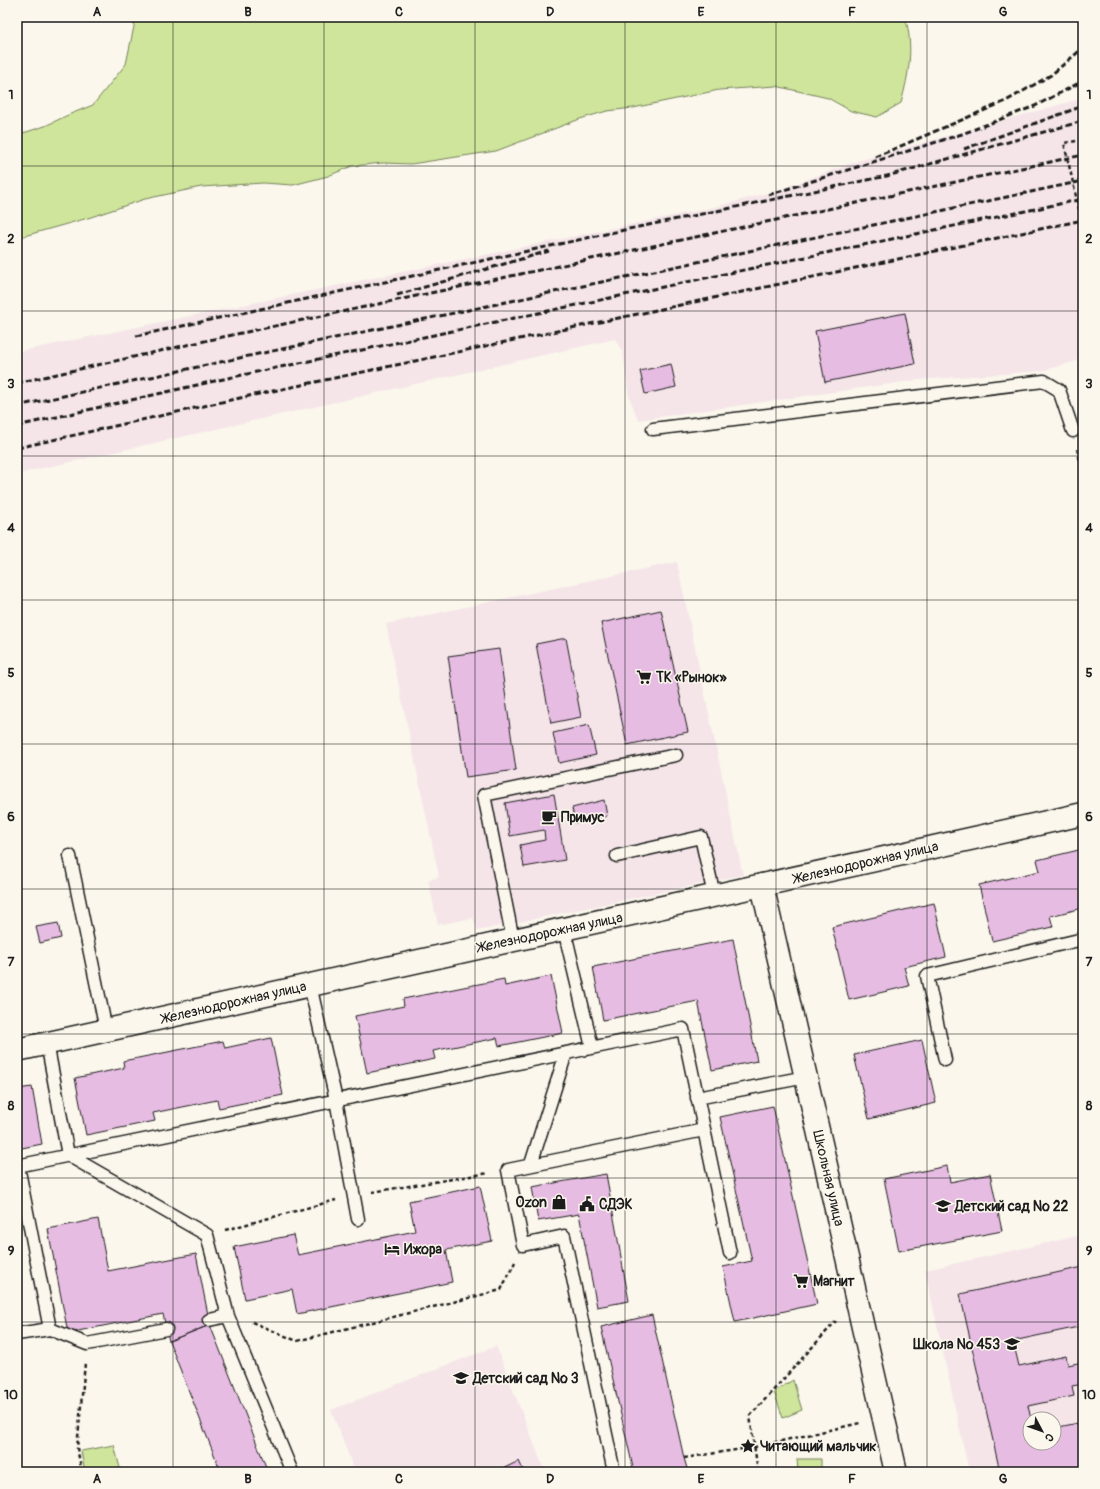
<svg xmlns="http://www.w3.org/2000/svg" width="1100" height="1489" viewBox="0 0 1100 1489" font-family="Pangolin,sans-serif">
<style>
.built{fill:#f5e5e9;fill-rule:evenodd}
.green{fill:#cee59b;stroke:#75805c}
.building{fill:#e6bce3;stroke:#1c1c1c}
.lines{fill:none;stroke-linecap:round;stroke-linejoin:round}
.lane-casing{stroke:#1c1c1c;stroke-width:15}
.street-casing{stroke:#1c1c1c;stroke-width:25}
.secondary-casing{stroke:#1c1c1c;stroke-width:25}
.path{stroke:#1c1c1c;stroke-width:2.5;stroke-dasharray:4 3;stroke-linecap:butt}
.lane{stroke:#fbf7ec;stroke-width:12}
.street{stroke:#fbf7ec;stroke-width:22}
.secondary{stroke:#fbf7ec;stroke-width:22}
.rail{stroke:#1c1c1c;stroke-width:3;stroke-dasharray:6 3;stroke-linecap:butt}
.grid{fill:none;stroke:#1c1c1c;stroke-width:1;stroke-opacity:0.55}
.labels{text-anchor:middle;stroke-width:3;stroke-linejoin:round;paint-order:stroke}
.poi-label{font-size:14px;font-weight:bold;fill:#1c1c1c;stroke:#fbf7ec;text-anchor:start}
.street-label{font-size:14px;fill:#1c1c1c;stroke:#fbf7ec}
.neatline{fill:none;stroke:#1c1c1c;stroke-width:1.5}
.grid-label{font-size:13px;text-anchor:middle;font-weight:bold;fill:#1c1c1c}
</style>
<rect width="100%" height="100%" fill="#fbf7ec"/>
<filter id="ink" filterUnits="userSpaceOnUse"><feTurbulence type="fractalNoise" baseFrequency=".025" numOctaves="2"/><feDisplacementMap in="SourceGraphic" scale="8" xChannelSelector="R" yChannelSelector="G"/><feConvolveMatrix kernelMatrix="1 2 1 2 8 2 1 2 1" color-interpolation-filters="sRGB"/></filter>
<g filter="url(#ink)">
<path class="built" d="M1083 98V359L1042 371 918 380 638 420 628 393 623 353 615 339 17 474V352L715 207 778 190 858 161Z
M677 562 743 875 477 931 473 918 438 925 428 880 439 877 386 624Z
M1083 1235V1472H969L925 1270ZM1030 1419H1054V1443H1030Z
M496 1346 545 1472H355L331 1410Z"/>
<path class="green" d="M136 17H905C914 46 909 74 901 103L877 117 851 111 828 98 776 86 719 90 633 108 607 111 580 119 496 151 411 164 383 163 352 166 328 176 293 185 263 183 201 187 145 199 88 218 17 238V135L45 126 68 115 93 105 126 64Z
M793 1380 802 1410 783 1418 774 1392Z
M114 1445 121 1472H85L81 1451Z
M797 1459H821V1472H798Z"/>
<path class="building" d="M905 313 915 364 825 382 815 331Z
M671 364 676 387 645 394 640 371Z
M661 610 688 732 627 745 601 623Z
M566 638 581 717 551 723 536 644Z
M499 649 516 770 466 777 448 656Z
M589 725 596 755 559 763 553 733Z
M554 794 565 860 524 867 520 845 545 840 544 830 510 836 505 803Z
M604 800 607 816 575 823 572 808Z
M1083 849V908L1050 916 1053 927 992 941 979 885 1040 871 1037 860Z
M934 903 946 957 904 967 909 986 849 1000 832 927Z
M58 923 61 938 40 943 36 927Z
M733 939 757 1061 712 1070 698 1001 603 1020 593 967Z
M551 976 563 1033 499 1046 497 1038 433 1051 435 1059 367 1073 355 1016 404 1006 403 999 504 979 505 986Z
M271 1038 283 1095 219 1108 217 1100 153 1113 155 1121 86 1135 75 1078 124 1068 123 1061 223 1041 225 1048Z
M922 1040 936 1103 869 1119 854 1055Z
M32 1087 42 1144 17 1149V1089Z
M773 1106 817 1304 735 1322 723 1267 752 1261 720 1117Z
M947 1166 950 1182 990 1174 1002 1231 899 1251 884 1179Z
M606 1174 629 1301 597 1307 579 1214 538 1221 532 1187Z
M480 1186 492 1241 446 1250 452 1282 297 1314 292 1289 245 1299 234 1247 293 1235 298 1255 415 1231 409 1201Z
M98 1219 108 1271 196 1254 210 1325 169 1341 163 1314 68 1333 48 1229Z
M1083 1267V1326L1013 1341 1019 1366 1066 1356 1068 1365 1083 1362V1384L1072 1386 1074 1396 1028 1406 1031 1419 1030 1443H1054V1428L1083 1422V1472H1000L960 1294Z
M652 1315 684 1458 688 1472H634L601 1327Z
M210 1325 268 1472H221L169 1341Z
M519 1461 524 1472H496Z"/>
<g class="lines">
<g class="lane-casing">
<path id="lane" d="M653 429 1044 381 1059 390 1073 431
M70 856 106 1030
M617 856 701 837 714 895
M564 929 592 1047
M513 940 484 795 676 755
M310 985 336 1100 358 1219
M47 1043 68 1155 207 1235 228 1316 292 1472
M945 1060 927 976 1083 939
M697 1098 806 1077
M531 1164 566 1053
M17 1166 683 1029 730 1253
M18 1166 50 1329
M209 1320 228 1316
M17 1334 50 1329 87 1344 166 1329
M614 1472 564 1236 523 1245 508 1170 704 1130"/>
</g>
<g class="street-casing">
<path id="street" d="M762 885 896 1472"/>
</g>
<g class="secondary-casing">
<path id="secondary" d="M17 1050 1083 814"/>
</g>
<path class="path" d="M1083 140 1064 143 1083 227
M1077 449 1083 472
M372 1192 489 1173
M225 1230 336 1200
M252 1322 297 1341 501 1290 515 1262
M684 1458 755 1447 860 1423
M82 1472 77 1448 85 1363
M758 1472 750 1416 836 1321"/>
<use href="#lane" class="lane"/>
<use href="#street" class="street"/>
<use href="#secondary" class="secondary"/>
<path class="rail" d="M964 149 1083 106
M875 157 1006 101 1051 75 1083 48
M768 195 962 134 1035 106 1083 81
M397 295 549 251
M136 336 624 230 887 176 1083 121
M17 383 218 338 1083 155
M17 406 225 361 1083 181
M17 426 228 378 1083 199
M17 448 235 399 1083 220"/>
</g>
</g>
<path class="grid" d="M173 17V1472M324 17V1472M475 17V1472M625 17V1472M776 17V1472M927 17V1472M17 166H1083M17 311H1083M17 456H1083M17 600H1083M17 744H1083M17 889H1083M17 1034H1083M17 1178H1083M17 1322H1083"/>
<defs>
<g id="supermarket-bare" transform="scale(1.2)"><path d="M-6-5.5h2.5l.6 2H6L4.5 2H-2.5L-4.4-4H-6ZM-1.5 3.2a1.3 1.3 0 1 0 .1 0ZM3 3.2a1.3 1.3 0 1 0 .1 0Z" fill="#1c1c1c" stroke="#fbf7ec" stroke-width="2.5" paint-order="stroke"/></g>
<g id="cafe-bare" transform="scale(1.2)"><path d="M-5.5-4.5H6V0H3Q3 3.5 0 3.5H-2.5Q-5.5 3.5-5.5 0ZM3-3.2v2h1.7v-2ZM-6 4.5H4V6H-6Z" fill="#1c1c1c" stroke="#fbf7ec" stroke-width="2.5" paint-order="stroke"/></g>
<g id="shop-bare" transform="scale(1.2)"><path d="M-5-2.5h2.3a2.7 3.5 0 0 1 5.4 0H5L5.5 6h-11ZM-1.5-2.5h3a1.5 2.3 0 0 0-3 0Z" fill="#1c1c1c" stroke="#fbf7ec" stroke-width="2.5" paint-order="stroke"/></g>
<g id="civic-bare" transform="scale(1.2)"><path d="M-.6-6.5H3V-4.5H.6V-3L4-1V1h2V6H-6V1h2V-1L-.6-3ZM-1.2 2.5V6h2.4V2.5Z" fill="#1c1c1c" stroke="#fbf7ec" stroke-width="2.5" paint-order="stroke"/></g>
<g id="school-bare" transform="scale(1.2)"><path d="M0-5L7-2L0 1L-7-2ZM-4 1L0 2.5L4 1V4Q0 6-4 4Z" fill="#1c1c1c" stroke="#fbf7ec" stroke-width="2.5" paint-order="stroke"/></g>
<g id="hotel-bare" transform="scale(1.2)"><path d="M-6-4.5h1.5V1H6V5H4.5V3h-9V5H-6ZM-4 0a1.8 1.8 0 1 1 3.6 0ZM.5 0V-2.5h3Q6-2.5 6 0Z" fill="#1c1c1c" stroke="#fbf7ec" stroke-width="2.5" paint-order="stroke"/></g>
<g id="sight-bare" transform="scale(1.2)"><path d="M0-6L1.8-2.2L6-1.7L2.9 1.2L3.7 5.4L0 3.3L-3.7 5.4L-2.9 1.2L-6-1.7L-1.8-2.2Z" fill="#1c1c1c" stroke="#fbf7ec" stroke-width="2.5" paint-order="stroke"/></g>
</defs>
<g fill-rule="evenodd">
<use href="#supermarket-bare" x="644" y="677"/>
<use href="#cafe-bare" x="549" y="817"/>
<use href="#shop-bare" x="559" y="1202"/>
<use href="#civic-bare" x="587" y="1204"/>
<use href="#school-bare" x="943" y="1206"/>
<use href="#hotel-bare" x="392" y="1249"/>
<use href="#supermarket-bare" x="801" y="1281"/>
<use href="#school-bare" x="1012" y="1344"/>
<use href="#school-bare" x="461" y="1378"/>
<use href="#sight-bare" x="748" y="1446"/>
</g>
<g class="labels">
<g class="poi-label">
<text x="656" y="682">ТК «Рынок»</text>
<text x="561" y="822">Примус</text>
<text x="547" y="1207" text-anchor="end">Ozon</text>
<text x="599" y="1209">СДЭК</text>
<text x="955" y="1211">Детский сад № 22</text>
<text x="404" y="1254">Ижора</text>
<text x="813" y="1286">Магнит</text>
<text x="1000" y="1349" text-anchor="end">Школа № 453</text>
<text x="473" y="1383">Детский сад № 3</text>
<text x="760" y="1451">Читающий мальчик</text>
</g>
<g class="street-label">
<text transform="translate(866 862) rotate(-13)" y="5">Железнодорожная улица</text>
<text transform="translate(550 932) rotate(-12)" y="5">Железнодорожная улица</text>
<text transform="translate(234 1002) rotate(-13)" y="5">Железнодорожная улица</text>
<text transform="translate(829 1178) rotate(77)" y="5">Школьная улица</text>
</g>
</g>
<rect width="1100" height="1489" fill="none" stroke="#fbf7ec" stroke-width="44"/>
<g transform="translate(1042 1431) rotate(131)"><circle r="19" fill="#fbf7ec" stroke="#a29f99"/>
<path d="M0-3L7 15L0 10L-7 15Z" fill="#1c1c1c"/>
<text y="-6" font-size="11" font-weight="bold" text-anchor="middle" fill="#1c1c1c">С</text>
</g>
<rect x="22" y="22" width="1056" height="1445" class="neatline"/>
<g class="grid-label">
<text x="97" y="16">A</text>
<text x="248" y="16">B</text>
<text x="399" y="16">C</text>
<text x="550" y="16">D</text>
<text x="701" y="16">E</text>
<text x="852" y="16">F</text>
<text x="1003" y="16">G</text>
<text x="11" y="99">1</text>
<text x="1089" y="99">1</text>
<text x="11" y="243">2</text>
<text x="1089" y="243">2</text>
<text x="11" y="388">3</text>
<text x="1089" y="388">3</text>
<text x="11" y="532">4</text>
<text x="1089" y="532">4</text>
<text x="11" y="677">5</text>
<text x="1089" y="677">5</text>
<text x="11" y="821">6</text>
<text x="1089" y="821">6</text>
<text x="11" y="966">7</text>
<text x="1089" y="966">7</text>
<text x="11" y="1110">8</text>
<text x="1089" y="1110">8</text>
<text x="11" y="1255">9</text>
<text x="1089" y="1255">9</text>
<text x="11" y="1399">10</text>
<text x="1089" y="1399">10</text>
<text x="97" y="1483">A</text>
<text x="248" y="1483">B</text>
<text x="399" y="1483">C</text>
<text x="550" y="1483">D</text>
<text x="701" y="1483">E</text>
<text x="852" y="1483">F</text>
<text x="1003" y="1483">G</text>
</g>
</svg>
